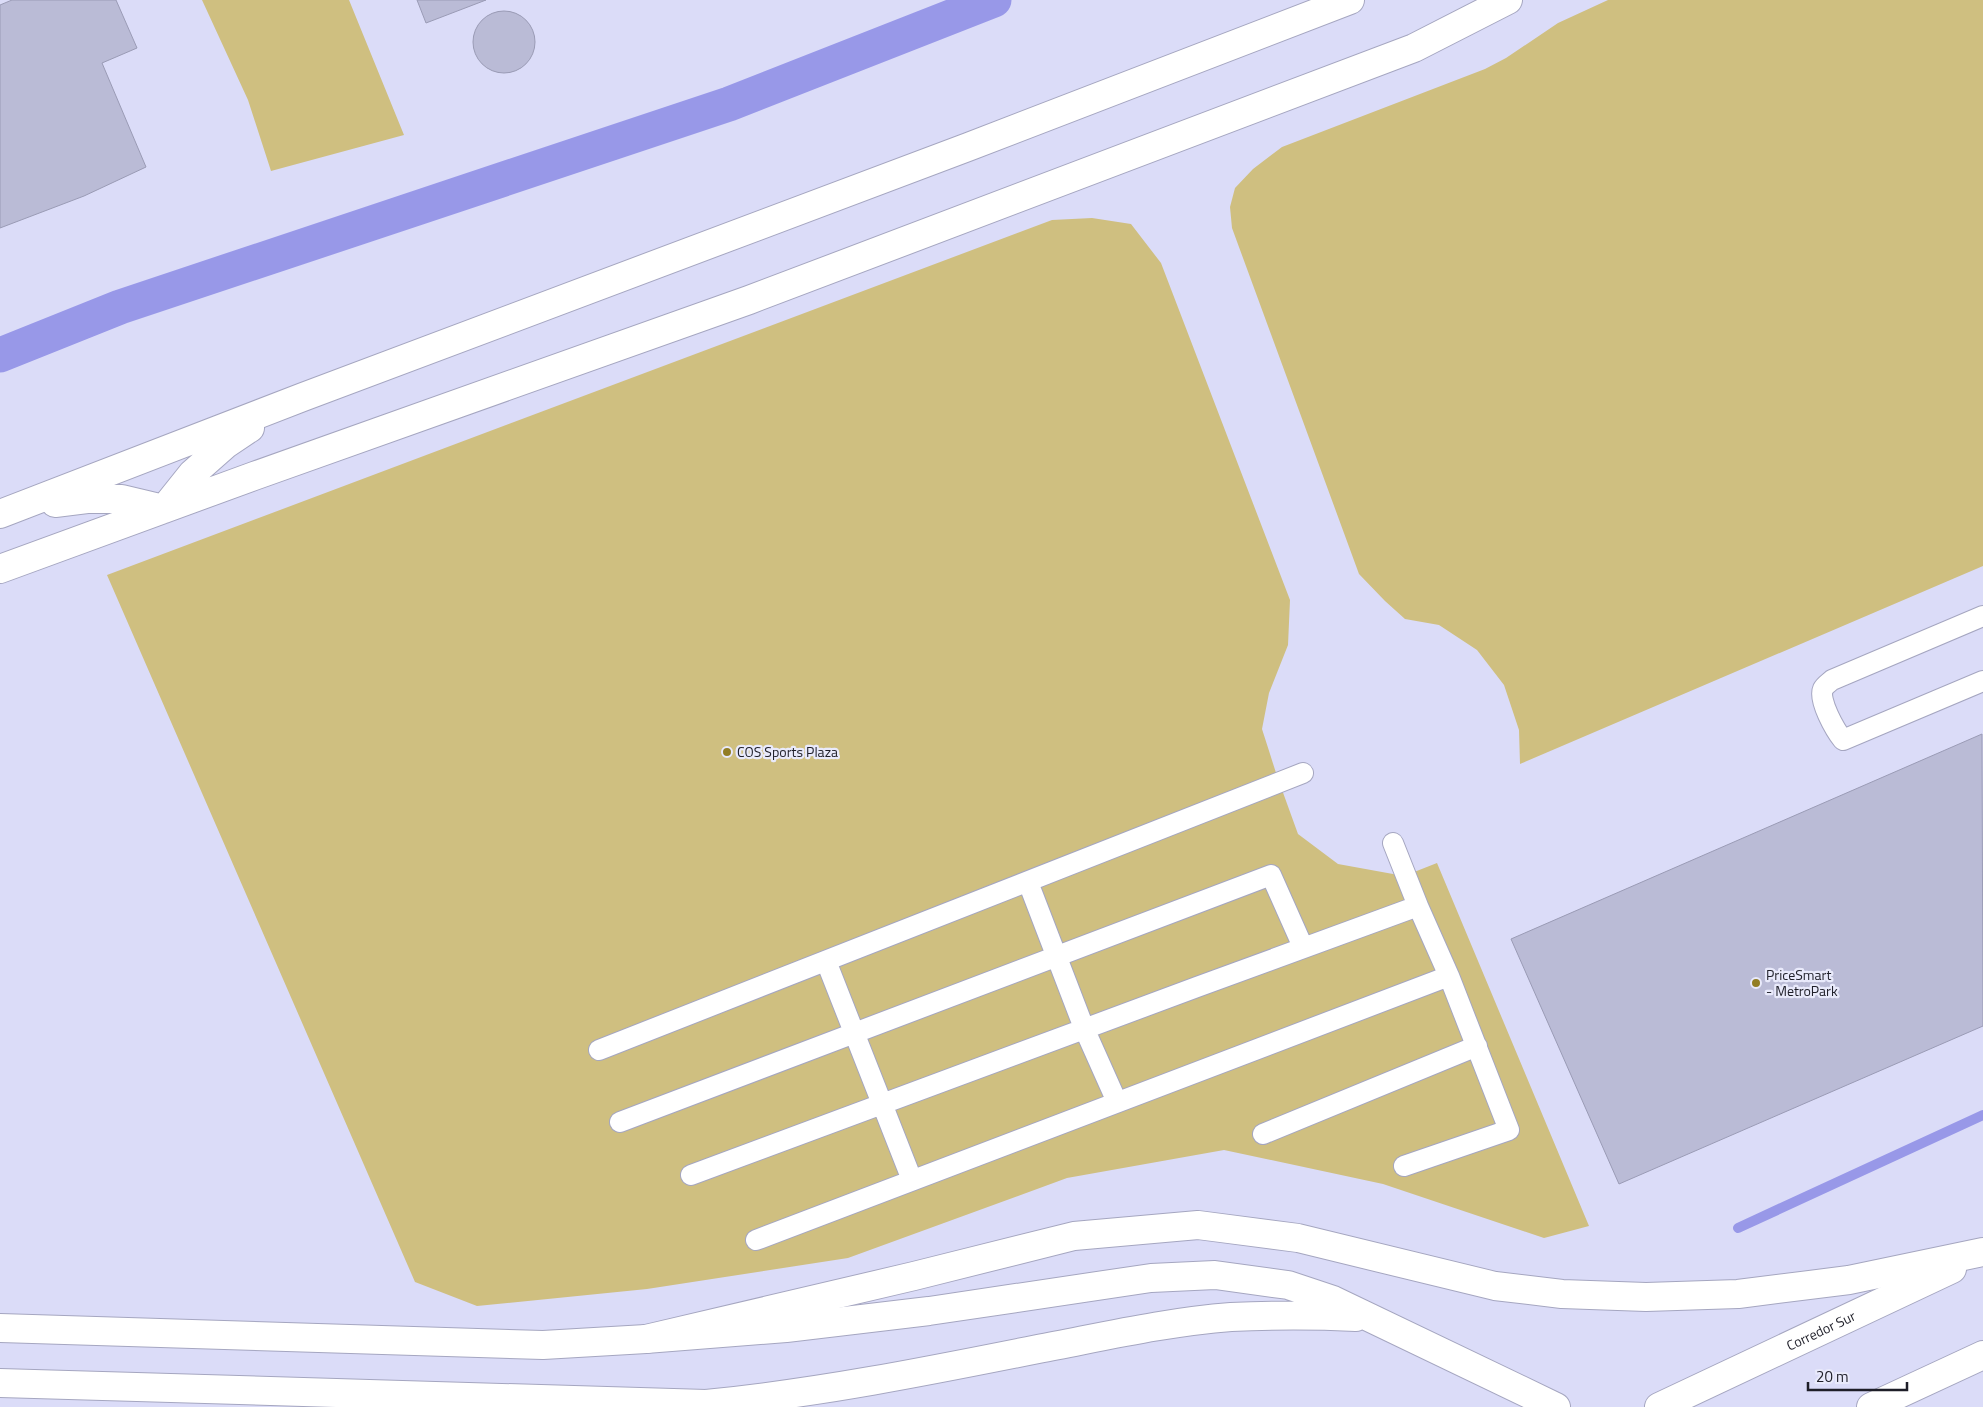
<svg xmlns="http://www.w3.org/2000/svg" width="1983" height="1407" viewBox="0 0 1983 1407" font-family="'Titillium Web',sans-serif">
<style>
.green{fill:#cfbf80}
.lines{fill:none;stroke-linecap:round;stroke-linejoin:round}
.stream{stroke:#9898e8;stroke-width:10}
.canal{stroke:#9898e8;stroke-width:35}
.building{fill:#babbd6;stroke:#9a9bb5}
.lane-casing{stroke:#a5a6c0;stroke-width:22}
.street-casing{stroke:#a5a6c0;stroke-width:30}
.highway-casing{stroke:#a5a6c0;stroke-width:30}
.lane{stroke:#fff;stroke-width:20}
.street{stroke:#fff;stroke-width:28}
.highway{stroke:#fff;stroke-width:28}
.poi-dot{fill:#927d24;stroke:#e9eafb;stroke-width:2}
.labels{text-anchor:middle;stroke-width:4.5;stroke-linejoin:round;paint-order:stroke}
.poi-label{font-size:14px;fill:#1e1e28;stroke:#e9eafb;text-anchor:start}
.street-label{font-size:14px;fill:#1e1e28;stroke:#e9eafb}
</style>
<rect width="100%" height="100%" fill="#dbdcf8"/>
<path class="green" d="M202 0H349L404 135 271 171 248 100Z
M1608 0H1983V566L1520 764 1519 730 1504 685 1477 650 1439 625 1405 619 1385 601 1359 574 1232 228 1230 207 1235 188 1253 169 1282 147 1485 69 1506 58 1558 23Z
M1092 218 1131 224 1161 263 1290 600 1288 645 1269 693 1262 729 1277 776 1298 834 1338 864 1404 876 1437 863 1589 1226 1544 1238 1383 1184 1224 1150 1067 1178 848 1258 647 1289 477 1306 415 1282 107 575 1052 220Z"/>
<g class="lines">
<path class="stream" d="M1738 1228 1983 1115"/>
<path class="canal" d="M0 355 120 307 729 104 994 0"/>
</g>
<path class="building" d="M12 0H116L137 48 102 63 146 167 84 196 0 228V5Z
M417 0H486L426 23Z
M473 42a31 31 0 1 1 62 0a31 31 0 1 1-62 0Z
M1982 734 1983 1026 1619 1184 1511 939Z"/>
<g class="lines">
<g class="lane-casing">
<path id="lane" d="M1983 616 1832 680C1829 683 1825 685 1823 689 1818 700 1835 730 1843 740L1983 681
M1393 843 1418 906
M1028 882 1084 1028 1117 1102
M826 961 912 1180
M599 1050 1303 773
M620 1122 1271 875 1303 947
M1263 1134 1477 1046
M691 1175C933 1086 1175 994 1418 906L1449 976 1509 1130 1404 1166
M756 1240 1449 976"/>
</g>
<g class="street-casing">
<path id="street" d="M55 503 87 499H122L164 509
M164 509 192 474 226 444 250 428
M0 514 303 397 968 147 1350 0
M0 569 254 476 749 300 1414 48 1508 0
M0 1328 543 1345 646 1339 786 1328 929 1311 1151 1278 1215 1275 1288 1285 1333 1300 1556 1407
M0 1383 706 1404C818 1393 928 1371 1038 1349 1102 1337 1166 1322 1231 1317 1273 1315 1314 1315 1356 1317"/>
</g>
<g class="highway-casing">
<g id="highway">
<path d="M646 1339 914 1276 1074 1236 1198 1225 1298 1238 1495 1286 1562 1294 1646 1297 1738 1294 1849 1280 1983 1252"/>
<path id="s1" d="M1659 1407 1952 1269"/>
<path d="M1871 1407 1983 1355"/>
</g>
</g>
<use href="#lane" class="lane"/>
<use href="#street" class="street"/>
<use href="#highway" class="highway"/>
</g>
<g class="poi-dot">
<circle cx="727" cy="752" r="5"/>
<circle cx="1756" cy="983" r="5"/>
</g>
<g class="labels">
<g class="poi-label">
<text x="737" y="757">COS Sports Plaza</text>
<text x="1766" y="980">PriceSmart<tspan x="1766" dy="16">- MetroPark</tspan></text>
</g>
<g class="street-label">
<text dy="5" stroke="none"><textPath href="#s1" startOffset="179">Corredor Sur</textPath></text>
</g>
</g>
<path d="M1808 1382v8h99v-8" fill="none" stroke="#1e1e28" stroke-width="2.5"/>
<text x="1816" y="1382" font-size="15" fill="#1e1e28" stroke="#e9eafb" stroke-width="4" paint-order="stroke">20 m</text>
</svg>
